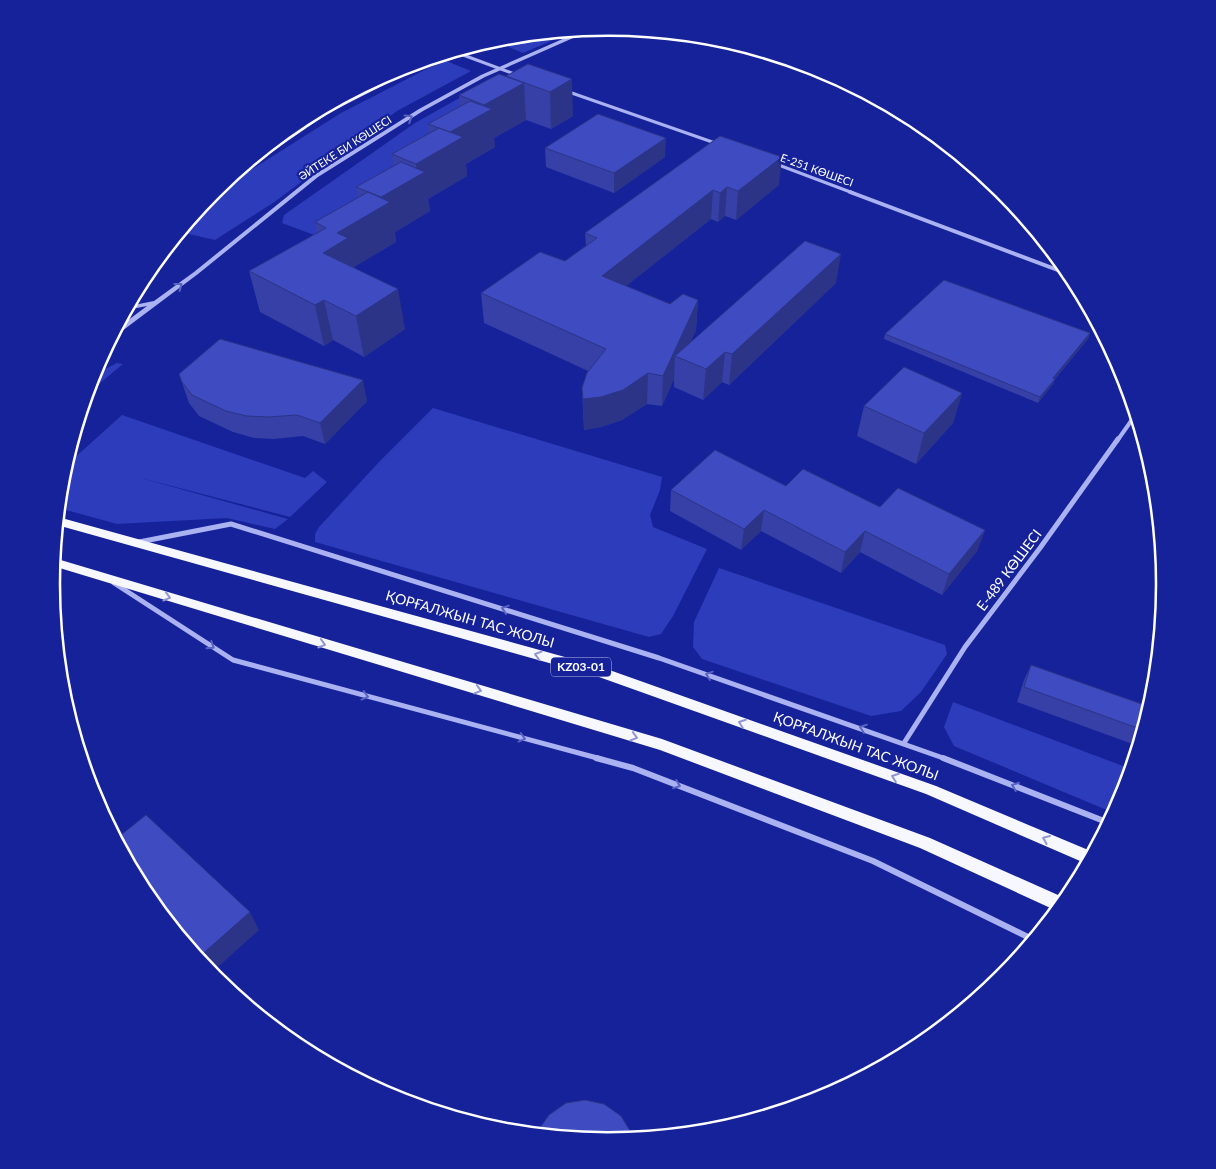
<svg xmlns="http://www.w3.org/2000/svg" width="1216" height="1169" viewBox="0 0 1216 1169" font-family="Lato,sans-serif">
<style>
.green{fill:#2d3cba}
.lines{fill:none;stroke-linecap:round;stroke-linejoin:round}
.minor-far3{stroke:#abb2f2;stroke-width:3}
.minor-far2{stroke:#abb2f2;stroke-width:4}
.minor-far1{stroke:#abb2f2;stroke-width:5}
.minor{stroke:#abb2f2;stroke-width:6}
.tertiary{fill:#abb2f2;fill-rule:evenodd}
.primary{fill:#f6f7ff;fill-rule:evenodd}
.wall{fill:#3640a6}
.shaded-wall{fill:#2c3487}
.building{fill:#3f4bc1;stroke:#2c3487}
.oneway{stroke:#5963c2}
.oneway2{stroke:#9197d2}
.labels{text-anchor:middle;stroke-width:4.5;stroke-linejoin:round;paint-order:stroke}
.far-street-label{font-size:11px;fill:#fff;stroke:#16229a}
.shield{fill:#16229a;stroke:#b9bde1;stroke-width:1}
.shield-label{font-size:12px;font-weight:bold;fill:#fff}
.street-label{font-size:14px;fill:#fff;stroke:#16229a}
.rim{fill:none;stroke:#fff;stroke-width:2.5}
</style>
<rect width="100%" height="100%" fill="#16229a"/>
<path class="green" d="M574 31 523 53 492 40 500 38Z
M444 60 471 71 397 111 273 203 215 240 180 232 190 220 235 180 341 113Z
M493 79 453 125 322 238 282 223 284 215 415 123Z
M117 363 123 364 87 394 92 376Z
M433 408 662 477 660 490 650 515 653 527 707 549 673 616 661 634 649 637 315 542V534L319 527 378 463Z
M122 415 305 478 313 471 327 482 290 517 137 477 288 519 275 529 227 518 117 524 59 508 62 476 67 459 72 460Z
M719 568 945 645 947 654 921 692 901 711 871 716 702 659 693 647 694 622Z
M953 702 1131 769 1122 798 1114 813 954 746 944 727Z"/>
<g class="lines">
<path class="minor-far3" d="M455 52 517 75
M566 91 718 144
M313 120 324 108
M776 164 853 193"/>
<path class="minor-far2" d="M850 192 1071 275
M1117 441 1136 414"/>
<path class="minor-far1" d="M139 542 231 524 659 658 946 759
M114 583 233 660 601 759
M904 743 965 647 1040 548 1118 439"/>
<path class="minor" d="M596 758 633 768 873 861 1034 940
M943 758 1109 823"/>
<path class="tertiary" d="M589 29V31L485 77 423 111 318 177 198 274 114 337 111 338 115 330 147 306 126 310 129 306 154 301 194 272 314 175 419 109 481 75 583 30Z
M431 59V61L327 114 232 179H228L247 164 323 112 422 62Z"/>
<path class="primary" d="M58 517 601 667 936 786 1093 852 1087 864 926 794 599 677 57 525Z
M54 558 662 739 930 838 1067 899 1057 911 920 848 660 750 53 566Z"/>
</g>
<path class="wall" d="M528 64 573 116 551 129 526 120 494 138 495 147 466 164 467 176 428 199 430 211 395 232 396 242 354 267 405 329 364 357 333 340 324 346 260 312 249 271 317 233 315 222 358 198 356 187 393 166 392 154 429 133 428 124 460 106 459 95 506 76Z
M720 136 779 185 736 220 725 216 718 222 711 219 626 286 670 304 698 300 696 330 690 343 836 283 729 385 722 382 703 400 674 387V379L662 406 647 404 622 420 601 427 584 430 582 388 588 371 484 323 481 293 565 261 586 246 585 233Z
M545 148 665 157 614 193 546 167Z
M1043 240 1047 246 1041 244Z
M1090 333 1088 339 1055 379 1053 384 1038 403 884 339 885 334Z
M179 374 367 401 325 444 303 436 274 439 254 438 233 432 199 416 189 403Z
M962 393 953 423 916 464 857 436 864 406Z
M786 486 880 507 985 530 977 551 942 595 860 552 841 573 761 531 741 550 670 511 671 490Z
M1031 665 1150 707 1138 746 1017 702 1024 680Z"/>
<path class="shaded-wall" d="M572 79 573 116 551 129 550 92Z
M524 83 526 120 494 138 495 147 466 164 467 176 428 199 430 211 395 232 396 242 354 267 323 253 337 233 382 207 381 197 417 176 416 164 450 132 485 113 484 105Z
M666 138 665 157 614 193V173Z
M782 157 779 185 736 220 738 191Z
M727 187 725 216 718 222 720 193Z
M713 190 711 219 602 305V276Z
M841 254 836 283 729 385 732 354Z
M398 289 405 329 364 357 356 316Z
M324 300 333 340 324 346 315 305Z
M698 300 696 330 683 360 675 356 674 379 662 406 663 376Z
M1090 333 1088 339 1051 383 1053 378Z
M725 352 722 382 703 400 706 369Z
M648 373 647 404 622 420 601 427 584 430 583 399Z
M1055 379 1053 384 1038 403 1040 397Z
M363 380 367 401 325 444 320 423Z
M962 393 953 423 916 464 924 433Z
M764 510 761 531 741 550 744 529Z
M985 530 977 551 942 595 949 574Z
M865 531 860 552 841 573 845 552Z
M250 912 259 930 210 974 198 958Z"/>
<path class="building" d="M528 64 572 79 550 92 506 76Z
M499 74 524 83 484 105 459 95Z
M470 101 492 109 450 132 428 124Z
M598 114 666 138 614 173 545 148Z
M439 128 463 137 416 164 392 154Z
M720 136 782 157 738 191 727 187 720 193 713 190 602 276 670 304 683 294 698 300 663 376 648 373 623 390 601 397 583 399 582 388 587 373 606 349 481 293 540 252 565 261 597 238 585 233Z
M401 162 425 172 381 197 356 187Z
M368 192 390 202 337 233 348 238 323 253 398 289 356 316 324 300 315 305 249 271 326 228 315 222Z
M805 241 841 254 732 354 725 352 706 369 675 356Z
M944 280 1090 333 1053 378 1055 379 1040 397 885 334Z
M220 339 363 380 320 423 297 415 268 417 247 416 226 411 192 395 182 382 179 374Z
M904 367 962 393 924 433 864 406Z
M715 450 786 486 803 469 880 507 898 488 985 530 949 574 865 531 845 552 764 510 744 529 671 490Z
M1031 665 1150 707 1143 730 1024 687Z
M146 815 250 912 198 958 145 894 116 839Z
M585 1100 604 1104 621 1116 632 1134 633 1139 608 1142 537 1134V1132L549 1115 566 1103Z"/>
<defs><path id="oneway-chevron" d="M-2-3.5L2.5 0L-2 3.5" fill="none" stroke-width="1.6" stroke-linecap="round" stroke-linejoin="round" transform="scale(1.25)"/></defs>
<g class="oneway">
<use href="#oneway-chevron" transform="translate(409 118) rotate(-32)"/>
<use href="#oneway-chevron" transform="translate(179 286) rotate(-37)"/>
<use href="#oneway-chevron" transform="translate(505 609) rotate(-162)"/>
<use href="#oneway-chevron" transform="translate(211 646) rotate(33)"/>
<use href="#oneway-chevron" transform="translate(709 675) rotate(-161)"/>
<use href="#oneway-chevron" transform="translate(365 696) rotate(15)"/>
<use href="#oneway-chevron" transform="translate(863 728) rotate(-161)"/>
<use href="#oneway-chevron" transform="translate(522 738) rotate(15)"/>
<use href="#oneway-chevron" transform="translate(677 785) rotate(21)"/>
<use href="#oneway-chevron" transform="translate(1015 786) rotate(-159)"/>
</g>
<g class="oneway2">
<use href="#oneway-chevron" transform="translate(167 597) rotate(17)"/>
<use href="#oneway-chevron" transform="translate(322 644) rotate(17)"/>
<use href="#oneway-chevron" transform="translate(538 655) rotate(-164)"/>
<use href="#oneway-chevron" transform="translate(478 690) rotate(17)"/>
<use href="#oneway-chevron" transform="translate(742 723) rotate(-160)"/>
<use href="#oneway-chevron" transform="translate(634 737) rotate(17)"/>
<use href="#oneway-chevron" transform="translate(895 777) rotate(-160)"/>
<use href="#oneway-chevron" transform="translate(1046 839) rotate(-157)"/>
</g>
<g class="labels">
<g class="far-street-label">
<text transform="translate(345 148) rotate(-33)" y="4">ӘЙТЕКЕ БИ КӨШЕСІ</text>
<text transform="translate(817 170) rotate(20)" y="4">Е-251 КӨШЕСІ</text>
</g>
<rect class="shield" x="551" y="657.5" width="60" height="19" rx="4"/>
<g class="shield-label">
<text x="581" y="671">KZ03-01</text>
</g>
<g class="street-label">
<text transform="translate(1009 570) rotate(-53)" y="5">Е-489 КӨШЕСІ</text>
<text transform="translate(470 619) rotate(16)" y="5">ҚОРҒАЛЖЫН ТАС ЖОЛЫ</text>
<text transform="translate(856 746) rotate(20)" y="5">ҚОРҒАЛЖЫН ТАС ЖОЛЫ</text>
</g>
</g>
<path d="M0 0H1216V1169H0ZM60 584a548 548 0 1 1 1096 0a548 548 0 1 1-1096 0Z" fill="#16229a" fill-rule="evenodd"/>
<path class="rim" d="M60 584a548 548 0 1 1 1096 0a548 548 0 1 1-1096 0Z"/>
</svg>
